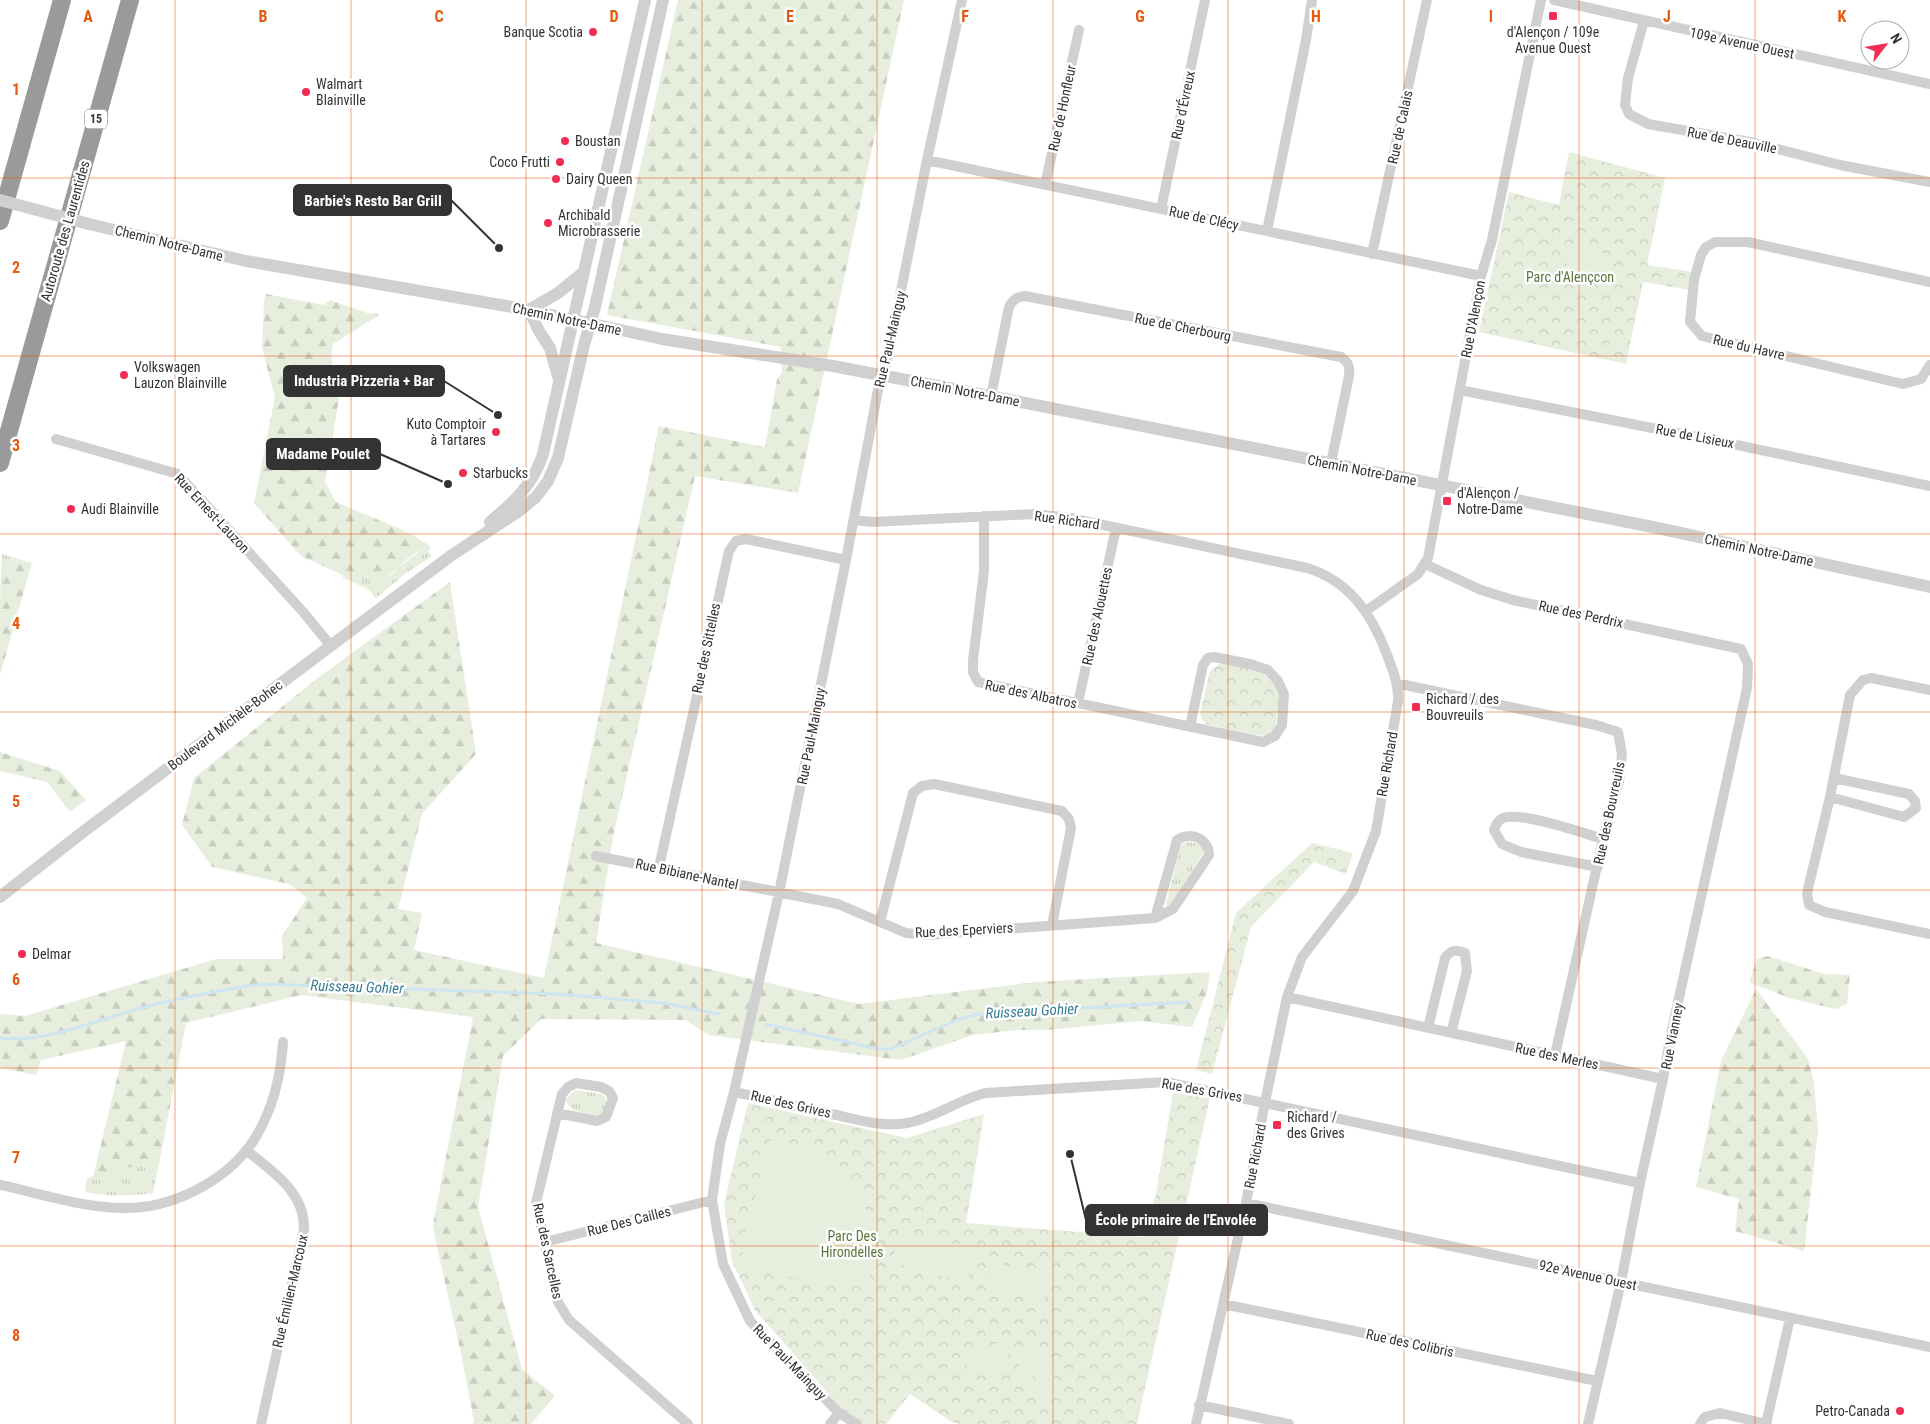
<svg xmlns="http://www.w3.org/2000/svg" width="1930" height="1424" viewBox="0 0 1930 1424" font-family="'Roboto Condensed',sans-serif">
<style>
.grass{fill:url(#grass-tufts)}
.forest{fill:url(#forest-firs)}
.park{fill:url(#park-crowns)}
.pitch{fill:#e8eede}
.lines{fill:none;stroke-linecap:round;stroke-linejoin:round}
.stream{stroke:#cde6f0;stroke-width:3}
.minor{stroke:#d0d0d0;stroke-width:10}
.tertiary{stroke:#d0d0d0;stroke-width:12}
.motorway{stroke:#9a9a9a;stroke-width:18}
.tertiary-bridge{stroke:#d0d0d0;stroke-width:12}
.grid{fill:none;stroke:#e8590c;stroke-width:1;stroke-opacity:0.55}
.poi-dot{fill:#f22c52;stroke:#fff;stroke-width:2}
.labels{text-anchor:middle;stroke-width:5;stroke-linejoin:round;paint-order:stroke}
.shield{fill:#fff;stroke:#707070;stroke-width:1}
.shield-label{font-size:12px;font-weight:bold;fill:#333}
.poi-label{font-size:14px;fill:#333;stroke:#fff;text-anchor:start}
.street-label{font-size:14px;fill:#333;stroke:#fff}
.park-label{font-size:14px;fill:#5c733b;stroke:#fff}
.water-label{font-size:15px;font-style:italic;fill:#377c96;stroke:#fff}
.grid-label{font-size:16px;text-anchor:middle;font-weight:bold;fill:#e8590c;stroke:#fff;stroke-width:5;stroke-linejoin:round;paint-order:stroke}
.leader{fill:none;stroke:#333;stroke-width:2}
.callout-dot{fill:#333;stroke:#fff;stroke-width:2}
.callout{fill:#333;stroke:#333;stroke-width:2}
.callout-label{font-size:15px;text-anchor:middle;font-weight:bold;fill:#fff}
</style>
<defs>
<pattern id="grass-tufts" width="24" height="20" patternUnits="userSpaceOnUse" patternTransform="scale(1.25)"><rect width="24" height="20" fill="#e8eede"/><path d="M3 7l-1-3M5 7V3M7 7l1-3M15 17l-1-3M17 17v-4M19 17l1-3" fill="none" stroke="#c7cdbf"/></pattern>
<pattern id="forest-firs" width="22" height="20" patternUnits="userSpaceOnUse" patternTransform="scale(1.25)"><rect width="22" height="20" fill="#e8eede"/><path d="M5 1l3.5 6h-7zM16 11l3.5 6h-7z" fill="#c7cdbf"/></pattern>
<pattern id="park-crowns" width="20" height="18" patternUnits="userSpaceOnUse" patternTransform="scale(1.25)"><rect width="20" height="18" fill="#e8eede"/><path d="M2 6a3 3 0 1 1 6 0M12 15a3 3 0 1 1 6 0" fill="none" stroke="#c7cdbf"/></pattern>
</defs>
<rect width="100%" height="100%" fill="#fff"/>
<path class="grass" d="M429 545 430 549 428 551 431 555 427 560 406 573 375 599 371 591 355 583 367 576 378 581 393 574 398 567Z
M2 554 32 563 10 559 0 599Z
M1189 842 1200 844 1205 850 1170 906H1167L1166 904 1180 847 1183 843Z
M575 1090 602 1094C609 1099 606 1104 605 1112L599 1116C587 1113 568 1113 566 1099Z
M160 1159 153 1193C130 1196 108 1197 85 1192L87 1178Z"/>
<path class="forest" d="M678 0H904L798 493 695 476 613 837 596 943 859 1004 1035 982 1210 972 1207 992 1192 1027 1139 1021 1048 1030H1017L973 1035 901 1060 709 1035 685 1020 541 1019 503 1056 478 1207 522 1369 555 1396 531 1424H472L474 1421 460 1349 435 1238 433 1224 473 1017 301 995 186 1023 160 1159 93 1177 126 1041 41 1060 36 1075 0 1068V1014L25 1016 216 959H283L282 936 307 898 289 884 212 867 182 825 194 778 319 677 450 582 476 754 422 814 398 909 422 913 414 950 544 978 659 426 765 447 777 379 782 373 781 347 607 315Z
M266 294 324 305 330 300 370 314 376 313 379 315 333 344 331 358 340 392 325 482 336 502 407 532 429 545C420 551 406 558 399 566 392 574 383 582 372 582L367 576 355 583 343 578V575L301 556 254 503 275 397 262 348 264 302Z
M10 559 32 563 0 675V599Z
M0 752 60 771 86 800 70 812 47 782 0 771Z
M1768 956 1824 974 1850 975 1847 1004 1835 1009 1789 998 1749 982 1757 959Z
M1756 989 1808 1059 1814 1083 1818 1131 1804 1251 1735 1231 1739 1199 1696 1187 1721 1061Z"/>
<path class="park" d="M1569 152 1665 178 1647 265 1693 272 1690 290 1643 282 1626 364 1479 332 1509 192 1559 205Z
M1219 664C1241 665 1271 670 1279 692 1282 699 1279 708 1277 715 1276 723 1276 732 1267 735 1259 738 1217 726 1206 724L1202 719 1200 714 1210 671Z
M1312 843 1353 853 1346 874 1314 862 1251 927 1212 1074 1196 1070 1236 913Z
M1173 1093 1210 1098 1137 1424H960L952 1422 910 1394 886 1424H858L841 1408 755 1310 732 1261 724 1204 748 1103 907 1138 984 1114 966 1223 1142 1237 1156 1194Z"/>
<path class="pitch" d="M1569 248 1609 254 1605 277 1565 271Z
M771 1139C791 1143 811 1149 829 1161 870 1189 881 1242 868 1287L756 1272 741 1250Z
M901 1230 976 1250 967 1283 892 1262Z
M994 1262 1050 1275 1044 1302 987 1289Z
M974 1338 990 1342 981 1375 966 1371Z
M994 1343 1010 1347 1001 1381 986 1377Z
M1023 1351 1038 1355 1030 1388 1014 1384Z
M1043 1356 1058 1360 1050 1393 1034 1389Z"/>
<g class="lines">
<path class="stream" d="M766 1024 879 1049H891L959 1019 979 1014 1188 1002
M0 1038C48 1043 95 1020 141 1008 181 998 223 989 264 984L557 994 663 1003 719 1014"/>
<path class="minor" d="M1554 0 1930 84
M1644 21 1628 78 1625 105 1629 114 1648 124 1750 142 1840 165 1930 182
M927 160 1481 276
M1045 185 1079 30
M1161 209 1205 0
M1267 231 1306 40 1312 0
M1372 254 1427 0
M1930 282 1748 242H1715L1706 247 1701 255 1694 280 1690 322 1702 336 1903 384 1921 379 1930 365
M1460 390 1718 441 1930 486
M991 396 1009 307C1013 300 1016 297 1025 296L1341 357C1349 363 1350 367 1349 376L1331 463
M56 439 178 474 304 613 331 646
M984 516V571L973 660V672L978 682 1263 742 1275 736 1282 725 1284 694 1278 681 1268 670 1250 664 1214 657 1208 658 1203 665 1190 727
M854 520 873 522 1034 514 1070 518 1307 568C1349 581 1371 613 1386 652 1392 668 1399 684 1398 701L1376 831 1353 891 1302 957 1287 997 1265 1102 1246 1203 1196 1424
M1425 564 1481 590 1513 600 1741 649 1748 664 1747 688 1670 1039 1663 1079 1640 1183 1621 1282 1588 1424
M1366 611 1418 574 1428 558 1481 276 1492 240 1541 0
M1397 685H1405L1596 725 1618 732 1622 754 1619 782 1603 839 1555 1055
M1930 690 1871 678 1863 680 1850 695 1830 797 1807 893 1809 905 1825 912 1930 934
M1078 703 1116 528
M1830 797 1904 817 1916 808 1915 801 1909 794 1834 778
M596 856 838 904 906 933 926 935 1155 918 1173 909 1209 855C1209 838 1190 831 1177 840L1155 918
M659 867 729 551 736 541 746 539 846 560
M1598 867 1521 852 1502 844 1494 830C1496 825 1497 821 1503 818 1520 811 1583 833 1603 839
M880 922 913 793 922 786 934 784 1062 811 1069 819 1071 828 1052 925
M1287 997 1663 1079
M1428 1028 1445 958C1451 950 1455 949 1465 953L1467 971 1451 1033
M734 1092C765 1098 796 1106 827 1113 852 1118 881 1128 907 1123 934 1118 958 1100 985 1093L1166 1082 1640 1183
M557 1113 597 1121 606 1117 613 1098 609 1091 601 1087 576 1083 568 1087 562 1094 536 1203 558 1302 569 1320 688 1424
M246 1150C272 1171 305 1192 304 1229L261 1424
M0 1185C38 1193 81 1207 120 1208 170 1210 226 1182 254 1140 272 1111 281 1076 283 1042
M1246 1203 1930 1347
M545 1242 712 1200
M1223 1304 1597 1381
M1199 1405 1289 1424
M830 1424 839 1413
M857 1424 839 1413 750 1321 723 1264 712 1200 720 1144 734 1092 779 893 846 560 878 390 887 361 927 160 962 0
M1700 1424 1705 1417 1720 1413 1767 1424
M1766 1424 1790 1318"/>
<path class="tertiary" d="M89 224 246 261 529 310 662 339 833 366 980 394 1653 527 1930 587
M529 310 539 331 550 348 559 380
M529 310 558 293 584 272
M490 522C514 502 533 485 543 454L645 0
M0 897 79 835 393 599 452 555 519 511 536 497 548 481 558 458 584 345 595 307 663 0"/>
<path class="motorway" d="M0 221 62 0
M0 463 130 0"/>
<path class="tertiary-bridge" d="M0 200 89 224"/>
</g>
<path class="grid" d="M175 0V1424M351 0V1424M526 0V1424M702 0V1424M877 0V1424M1053 0V1424M1228 0V1424M1404 0V1424M1579 0V1424M1755 0V1424M0 178H1930M0 356H1930M0 534H1930M0 712H1930M0 890H1930M0 1068H1930M0 1246H1930"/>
<g class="poi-dot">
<rect x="1548" y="11" width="10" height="10" rx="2.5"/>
<circle cx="593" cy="32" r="5"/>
<circle cx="306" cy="92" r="5"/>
<circle cx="565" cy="141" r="5"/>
<circle cx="560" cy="162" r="5"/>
<circle cx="556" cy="179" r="5"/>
<circle cx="548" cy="223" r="5"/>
<circle cx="124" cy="375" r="5"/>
<circle cx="496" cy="432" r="5"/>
<circle cx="463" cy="473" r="5"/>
<rect x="1442" y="496" width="10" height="10" rx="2.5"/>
<circle cx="71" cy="509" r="5"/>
<rect x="1411" y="702" width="10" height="10" rx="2.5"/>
<circle cx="22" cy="954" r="5"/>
<rect x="1272" y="1120" width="10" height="10" rx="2.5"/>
<circle cx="1900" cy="1411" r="5"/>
</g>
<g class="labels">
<rect class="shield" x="85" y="109.5" width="22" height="19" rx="4"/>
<g class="shield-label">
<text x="96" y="123">15</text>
</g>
<g class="poi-label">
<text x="583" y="37" text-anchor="end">Banque Scotia</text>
<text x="1553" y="37" text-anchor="middle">d'Alençon / 109e<tspan x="1553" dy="16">Avenue Ouest</tspan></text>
<text x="316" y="89">Walmart<tspan x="316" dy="16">Blainville</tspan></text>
<text x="575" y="146">Boustan</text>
<text x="550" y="167" text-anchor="end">Coco Frutti</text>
<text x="566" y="184">Dairy Queen</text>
<text x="558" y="220">Archibald<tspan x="558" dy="16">Microbrasserie</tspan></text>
<text x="134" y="372">Volkswagen<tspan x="134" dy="16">Lauzon Blainville</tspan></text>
<text x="486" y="429" text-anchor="end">Kuto Comptoir<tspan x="486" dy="16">à Tartares</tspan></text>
<text x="473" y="478">Starbucks</text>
<text x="1457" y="498">d'Alençon /<tspan x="1457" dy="16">Notre-Dame</tspan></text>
<text x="81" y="514">Audi Blainville</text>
<text x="1426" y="704">Richard / des<tspan x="1426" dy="16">Bouvreuils</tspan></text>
<text x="32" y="959">Delmar</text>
<text x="1287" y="1122">Richard /<tspan x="1287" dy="16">des Grives</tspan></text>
<text x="1890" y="1416" text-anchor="end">Petro-Canada</text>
</g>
<g class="street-label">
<text transform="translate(1742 43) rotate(12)" y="5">109e Avenue Ouest</text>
<text transform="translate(1183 105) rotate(-78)" y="5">Rue d'Évreux</text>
<text transform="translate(1062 108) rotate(-78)" y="5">Rue de Honfleur</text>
<text transform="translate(1400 127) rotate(-78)" y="5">Rue de Calais</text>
<text transform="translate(1732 140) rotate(11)" y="5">Rue de Deauville</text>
<text transform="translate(1204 218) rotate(12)" y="5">Rue de Clécy</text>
<text transform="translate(65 231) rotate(-74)" y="5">Autoroute des Laurentides</text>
<text transform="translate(169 243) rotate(14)" y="5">Chemin Notre-Dame</text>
<text transform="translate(567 319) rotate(12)" y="5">Chemin Notre-Dame</text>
<text transform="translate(1473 319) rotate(-79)" y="5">Rue D'Alençon</text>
<text transform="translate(1183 327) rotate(11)" y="5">Rue de Cherbourg</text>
<text transform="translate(890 339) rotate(-77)" y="5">Rue Paul-Mainguy</text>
<text transform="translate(1749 347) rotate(13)" y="5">Rue du Havre</text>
<text transform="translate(965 391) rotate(11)" y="5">Chemin Notre-Dame</text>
<text transform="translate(1695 436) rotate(11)" y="5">Rue de Lisieux</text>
<text transform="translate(1362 470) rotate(11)" y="5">Chemin Notre-Dame</text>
<text transform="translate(212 513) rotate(47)" y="5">Rue Ernest-Lauzon</text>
<text transform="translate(1067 520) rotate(8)" y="5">Rue Richard</text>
<text transform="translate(1759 550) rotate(12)" y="5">Chemin Notre-Dame</text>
<text transform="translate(1581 614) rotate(12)" y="5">Rue des Perdrix</text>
<text transform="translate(1097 616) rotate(-78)" y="5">Rue des Alouettes</text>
<text transform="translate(706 648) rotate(-78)" y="5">Rue des Sittelles</text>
<text transform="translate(1031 694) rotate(12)" y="5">Rue des Albatros</text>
<text transform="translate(225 725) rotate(-37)" y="5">Boulevard Michèle-Bohec</text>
<text transform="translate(811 736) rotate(-79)" y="5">Rue Paul-Mainguy</text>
<text transform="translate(1387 764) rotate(-80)" y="5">Rue Richard</text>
<text transform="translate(1609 813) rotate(-78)" y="5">Rue des Bouvreuils</text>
<text transform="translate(687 874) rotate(12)" y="5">Rue Bibiane-Nantel</text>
<text transform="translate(964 930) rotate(-3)" y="5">Rue des Eperviers</text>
<text transform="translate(1672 1036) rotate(-79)" y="5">Rue Vianney</text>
<text transform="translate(1557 1056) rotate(12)" y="5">Rue des Merles</text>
<text transform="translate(1202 1090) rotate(10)" y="5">Rue des Grives</text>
<text transform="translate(791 1104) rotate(13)" y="5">Rue des Grives</text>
<text transform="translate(1255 1156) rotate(-79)" y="5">Rue Richard</text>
<text transform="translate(629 1221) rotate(-14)" y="5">Rue Des Cailles</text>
<text transform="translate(548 1251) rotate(78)" y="5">Rue des Sarcelles</text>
<text transform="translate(1588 1275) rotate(12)" y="5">92e Avenue Ouest</text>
<text transform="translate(290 1291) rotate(-77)" y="5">Rue Émilien-Marcoux</text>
<text transform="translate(1410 1343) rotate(12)" y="5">Rue des Colibris</text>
<text transform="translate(790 1362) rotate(46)" y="5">Rue Paul-Mainguy</text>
</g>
<g class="park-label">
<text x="1570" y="282">Parc d'Alençcon</text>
<text x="852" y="1241">Parc Des<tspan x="852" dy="16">Hirondelles</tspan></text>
</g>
<g class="water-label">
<text transform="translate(357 987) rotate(2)" y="5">Ruisseau Gohier</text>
<text transform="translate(1032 1011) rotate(-3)" y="5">Ruisseau Gohier</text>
</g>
</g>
<g class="grid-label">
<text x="88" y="22">A</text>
<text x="263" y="22">B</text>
<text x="439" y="22">C</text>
<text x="614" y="22">D</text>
<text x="790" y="22">E</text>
<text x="965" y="22">F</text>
<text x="1140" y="22">G</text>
<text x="1316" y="22">H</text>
<text x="1491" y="22">I</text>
<text x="1667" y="22">J</text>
<text x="1842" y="22">K</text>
<text x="16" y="95">1</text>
<text x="16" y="273">2</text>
<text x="16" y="451">3</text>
<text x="16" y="629">4</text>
<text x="16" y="807">5</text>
<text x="16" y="985">6</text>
<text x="16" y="1163">7</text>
<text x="16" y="1341">8</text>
</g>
<path class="leader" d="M499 248L451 200M498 415L444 381M448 484L380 454M1070 1154L1086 1220"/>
<g class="callout-dot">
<circle cx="499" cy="248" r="5"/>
<circle cx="498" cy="415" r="5"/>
<circle cx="448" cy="484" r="5"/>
<circle cx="1070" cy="1154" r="5"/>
</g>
<g class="callout">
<rect x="294" y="185" width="157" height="30" rx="5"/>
<rect x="284" y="366" width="160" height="30" rx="5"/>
<rect x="267" y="439" width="113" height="30" rx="5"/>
<rect x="1086" y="1205" width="181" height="30" rx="5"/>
</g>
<g class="callout-label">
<text x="373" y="206">Barbie's Resto Bar Grill</text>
<text x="364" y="386">Industria Pizzeria + Bar</text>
<text x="323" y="459">Madame Poulet</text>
<text x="1176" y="1225">École primaire de l'Envolée</text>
</g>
<g transform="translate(1885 45) rotate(59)"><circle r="24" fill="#ffffff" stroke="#adadad"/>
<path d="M0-4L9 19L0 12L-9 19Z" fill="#f22c52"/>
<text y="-8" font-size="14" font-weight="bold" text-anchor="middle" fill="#333333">N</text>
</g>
</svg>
